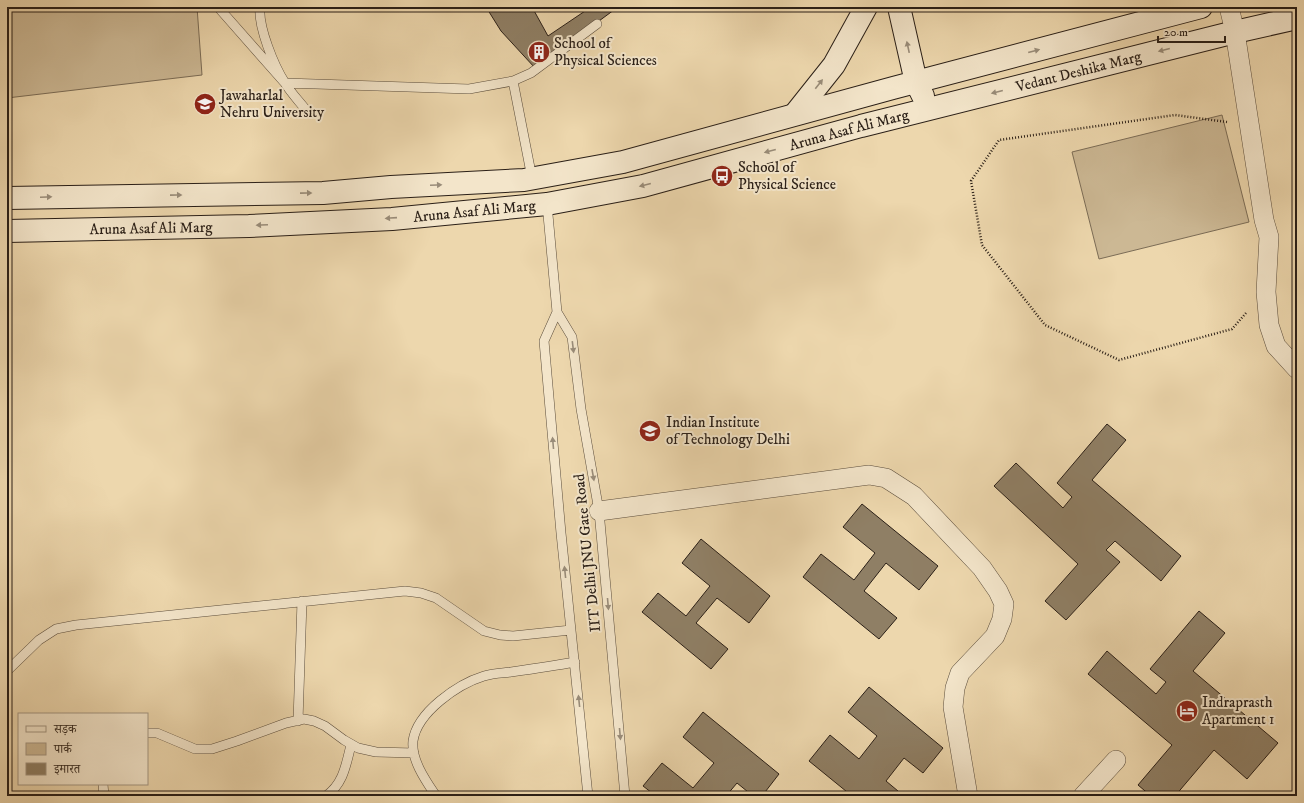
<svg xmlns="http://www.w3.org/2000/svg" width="1304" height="803" viewBox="0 0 1304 803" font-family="'IM FELL DW Pica','Noto Serif Devanagari',serif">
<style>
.green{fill:#ccb894;stroke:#7b6c56}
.building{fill:#8f7f65;stroke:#2a1f17}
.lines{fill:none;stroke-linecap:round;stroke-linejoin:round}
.lane-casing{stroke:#5b4d3c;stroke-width:10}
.street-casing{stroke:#5b4d3c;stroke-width:20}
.secondary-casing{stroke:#2a1f17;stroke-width:24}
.path{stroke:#2a1f17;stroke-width:2.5;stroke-dasharray:1 2;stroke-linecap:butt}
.lane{stroke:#f3e5ca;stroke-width:9}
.street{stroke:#f3e5ca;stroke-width:19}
.secondary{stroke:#f3e5ca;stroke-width:22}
.oneway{fill:#998c79}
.labels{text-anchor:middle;stroke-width:4;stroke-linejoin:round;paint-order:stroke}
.poi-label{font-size:15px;fill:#2a1f17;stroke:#f3e5ca;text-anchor:start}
.street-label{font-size:15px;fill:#2a1f17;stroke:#f3e5ca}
</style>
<rect width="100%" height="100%" fill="#edd7ad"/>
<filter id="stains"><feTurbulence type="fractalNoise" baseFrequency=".005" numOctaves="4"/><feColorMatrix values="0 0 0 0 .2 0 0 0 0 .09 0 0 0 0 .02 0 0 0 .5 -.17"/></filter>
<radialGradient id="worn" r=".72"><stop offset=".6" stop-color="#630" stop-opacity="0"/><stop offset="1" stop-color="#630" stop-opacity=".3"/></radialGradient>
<path class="green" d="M7 7H197L202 75 7 98Z
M1222 115 1249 222 1099 259 1072 152Z"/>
<path class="building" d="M347 7H383V10Z
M486 7H532L548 36 591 7H618L535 68 501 31Z
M1107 424 1126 440 1092 480 1181 556 1161 581 1115 541 1106 550 1120 562 1066 620 1045 601 1078 564 994 486 1016 463 1063 508 1072 497 1057 483Z
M862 504 938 566 919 590 886 563 864 591 897 618 879 639 803 577 821 554 854 580 875 553 843 527Z
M701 539 770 596 749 623 717 598 696 623 728 649 711 669 642 612 658 593 686 616 710 586 682 563Z
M1199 611 1225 633 1193 671 1278 743 1247 779 1214 750 1175 796H1151L1138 785 1172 745 1088 674 1107 651 1156 694 1166 682 1150 669Z
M869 687 943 748 923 773 904 758 886 781 898 791 894 796H852L809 761 830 735 859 759 877 736 848 712Z
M703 712 779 774 762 796H753L737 783 726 796H656L643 786 662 763 693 788 714 763 683 737Z"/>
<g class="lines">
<g class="lane-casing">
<path id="lane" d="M218 7 285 83 469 89 513 81 531 73 597 24
M260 7C258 27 274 66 285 83 291 93 299 101 306 110
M513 81 532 178
M547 204 557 312 572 337 581 409 599 511 625 796
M557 312 544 341 561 533 588 796
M7 671 39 640 56 629 76 625 405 591 421 593 436 598 484 631 500 635 513 636 571 630
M298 721 302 601
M147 733H157L195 749H212L237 741 286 723 304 719 314 721 325 726 344 740 358 748 376 752 414 753
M103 784 104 796
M326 796C344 783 346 764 351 745
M436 796C426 781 411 760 413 741 417 712 458 684 484 676 493 673 503 673 511 672 532 669 553 666 575 662"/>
</g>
<g class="street-casing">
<path id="street" d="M1229 7 1235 32 1264 220 1269 237 1266 292 1269 325 1276 346 1297 369
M599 511 869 475 886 478 914 496 982 568 998 591 1004 604 1002 619 995 636 960 673 955 688 953 707 968 796
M1083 796 1116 760"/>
</g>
<g class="secondary-casing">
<g id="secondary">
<path d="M899 7 916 82 923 96"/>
<path d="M795 114 834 65 866 7"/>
<path d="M7 198 323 193 391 187 524 180 623 162 893 88 1201 7"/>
<path id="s1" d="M7 231 249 226 392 219 547 204 643 186 861 126 1235 32 1297 18"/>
</g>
</g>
<path class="path" d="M1227 122 1175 115 999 140 971 181 982 245 1045 325 1119 360 1232 329 1246 313"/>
<use href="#lane" class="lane"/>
<use href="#street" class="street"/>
<use href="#secondary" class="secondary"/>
</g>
<defs><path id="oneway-solid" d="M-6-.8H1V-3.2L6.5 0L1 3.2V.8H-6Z"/></defs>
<g class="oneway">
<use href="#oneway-solid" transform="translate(908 47) rotate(-102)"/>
<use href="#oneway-solid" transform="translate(1164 50) rotate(166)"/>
<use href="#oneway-solid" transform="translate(1034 51) rotate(-15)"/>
<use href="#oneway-solid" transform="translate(819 84) rotate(-52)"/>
<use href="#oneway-solid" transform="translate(997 92) rotate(166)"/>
<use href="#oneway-solid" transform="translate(770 151) rotate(165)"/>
<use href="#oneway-solid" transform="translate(436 185) rotate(-3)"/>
<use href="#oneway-solid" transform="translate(645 185) rotate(166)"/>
<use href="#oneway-solid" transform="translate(306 193) rotate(-1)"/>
<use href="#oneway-solid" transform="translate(176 195) rotate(-1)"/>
<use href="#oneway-solid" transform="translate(46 197) rotate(-2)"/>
<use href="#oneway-solid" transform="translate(391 218) rotate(176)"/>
<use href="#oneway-solid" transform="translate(262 225) rotate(177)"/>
<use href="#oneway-solid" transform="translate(573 347) rotate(83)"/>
<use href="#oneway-solid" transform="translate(553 443) rotate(-95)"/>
<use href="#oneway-solid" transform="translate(593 475) rotate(80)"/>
<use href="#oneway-solid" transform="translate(565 572) rotate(-96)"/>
<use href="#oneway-solid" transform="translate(608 604) rotate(85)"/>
<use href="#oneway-solid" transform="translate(579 701) rotate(-96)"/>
<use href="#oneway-solid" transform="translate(620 734) rotate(85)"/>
</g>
<defs>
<g id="building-disc" transform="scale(1.15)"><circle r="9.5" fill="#8f2418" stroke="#f3e5ca"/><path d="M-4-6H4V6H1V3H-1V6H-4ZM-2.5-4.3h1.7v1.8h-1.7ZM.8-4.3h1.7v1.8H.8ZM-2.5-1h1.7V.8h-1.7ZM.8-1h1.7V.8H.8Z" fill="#fff"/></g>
<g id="university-disc" transform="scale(1.15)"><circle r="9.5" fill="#8f2418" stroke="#f3e5ca"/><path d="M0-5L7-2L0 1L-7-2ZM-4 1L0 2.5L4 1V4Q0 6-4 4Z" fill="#fff"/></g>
<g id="bus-disc" transform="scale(1.15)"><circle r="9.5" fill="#8f2418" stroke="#f3e5ca"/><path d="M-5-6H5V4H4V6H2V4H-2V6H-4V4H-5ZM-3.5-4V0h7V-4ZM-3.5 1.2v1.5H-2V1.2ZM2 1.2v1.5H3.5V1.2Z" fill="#fff"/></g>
<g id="hotel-disc" transform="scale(1.15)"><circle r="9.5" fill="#8f2418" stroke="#f3e5ca"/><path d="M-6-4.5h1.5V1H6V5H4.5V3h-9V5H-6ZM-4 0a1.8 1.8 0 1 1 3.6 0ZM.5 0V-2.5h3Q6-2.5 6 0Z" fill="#fff"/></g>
</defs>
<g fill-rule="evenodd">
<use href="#building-disc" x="539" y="52"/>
<use href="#university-disc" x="205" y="104"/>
<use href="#bus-disc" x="722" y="176"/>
<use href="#university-disc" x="650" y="431"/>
<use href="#hotel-disc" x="1187" y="711"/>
</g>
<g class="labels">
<g class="poi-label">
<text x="554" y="48">School of<tspan x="554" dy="17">Physical Sciences</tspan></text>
<text x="220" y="100">Jawaharlal<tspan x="220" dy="17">Nehru University</tspan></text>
<text x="738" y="172">School of<tspan x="738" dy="17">Physical Science</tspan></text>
<text x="666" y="427">Indian Institute<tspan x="666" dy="17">of Technology Delhi</tspan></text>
<text x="1202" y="707">Indraprasth<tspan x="1202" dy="17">Apartment 1</tspan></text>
</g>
<g class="street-label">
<text dy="5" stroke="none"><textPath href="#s1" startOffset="1089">Vedant Deshika Marg</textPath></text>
<text dy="5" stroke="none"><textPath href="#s1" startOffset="852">Aruna Asaf Ali Marg</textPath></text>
<text dy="5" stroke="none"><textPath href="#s1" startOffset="468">Aruna Asaf Ali Marg</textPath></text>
<text dy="5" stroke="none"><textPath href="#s1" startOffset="144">Aruna Asaf Ali Marg</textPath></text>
<text transform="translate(587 553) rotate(-96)" y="5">IIT Delhi JNU Gate Road</text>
</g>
</g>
<rect width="1304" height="803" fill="none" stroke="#edd7ad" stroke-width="24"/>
<rect x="8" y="8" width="1288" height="787" fill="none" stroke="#2a1f17" stroke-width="2"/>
<rect x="12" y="12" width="1280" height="779" fill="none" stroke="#2a1f17"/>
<rect x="18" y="713" width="130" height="72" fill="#f3e5ca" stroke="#a39682"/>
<rect x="26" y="726" width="20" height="6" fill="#f3e5ca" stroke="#a39682"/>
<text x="54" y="733" font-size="12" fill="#2a1f17">सड़क</text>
<rect x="26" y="743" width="20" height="12" fill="#ccb894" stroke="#a39682"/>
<text x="54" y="753" font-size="12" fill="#2a1f17">पार्क</text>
<rect x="26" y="763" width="20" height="12" fill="#8f7f65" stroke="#a39682"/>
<text x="54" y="773" font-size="12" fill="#2a1f17">इमारत</text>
<path d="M1158 36v6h67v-6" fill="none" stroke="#2a1f17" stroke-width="2"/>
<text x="1164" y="36" font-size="12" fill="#2a1f17" stroke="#f3e5ca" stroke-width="3" paint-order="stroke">20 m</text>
<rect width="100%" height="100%" filter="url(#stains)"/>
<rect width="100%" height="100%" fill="url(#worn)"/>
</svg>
